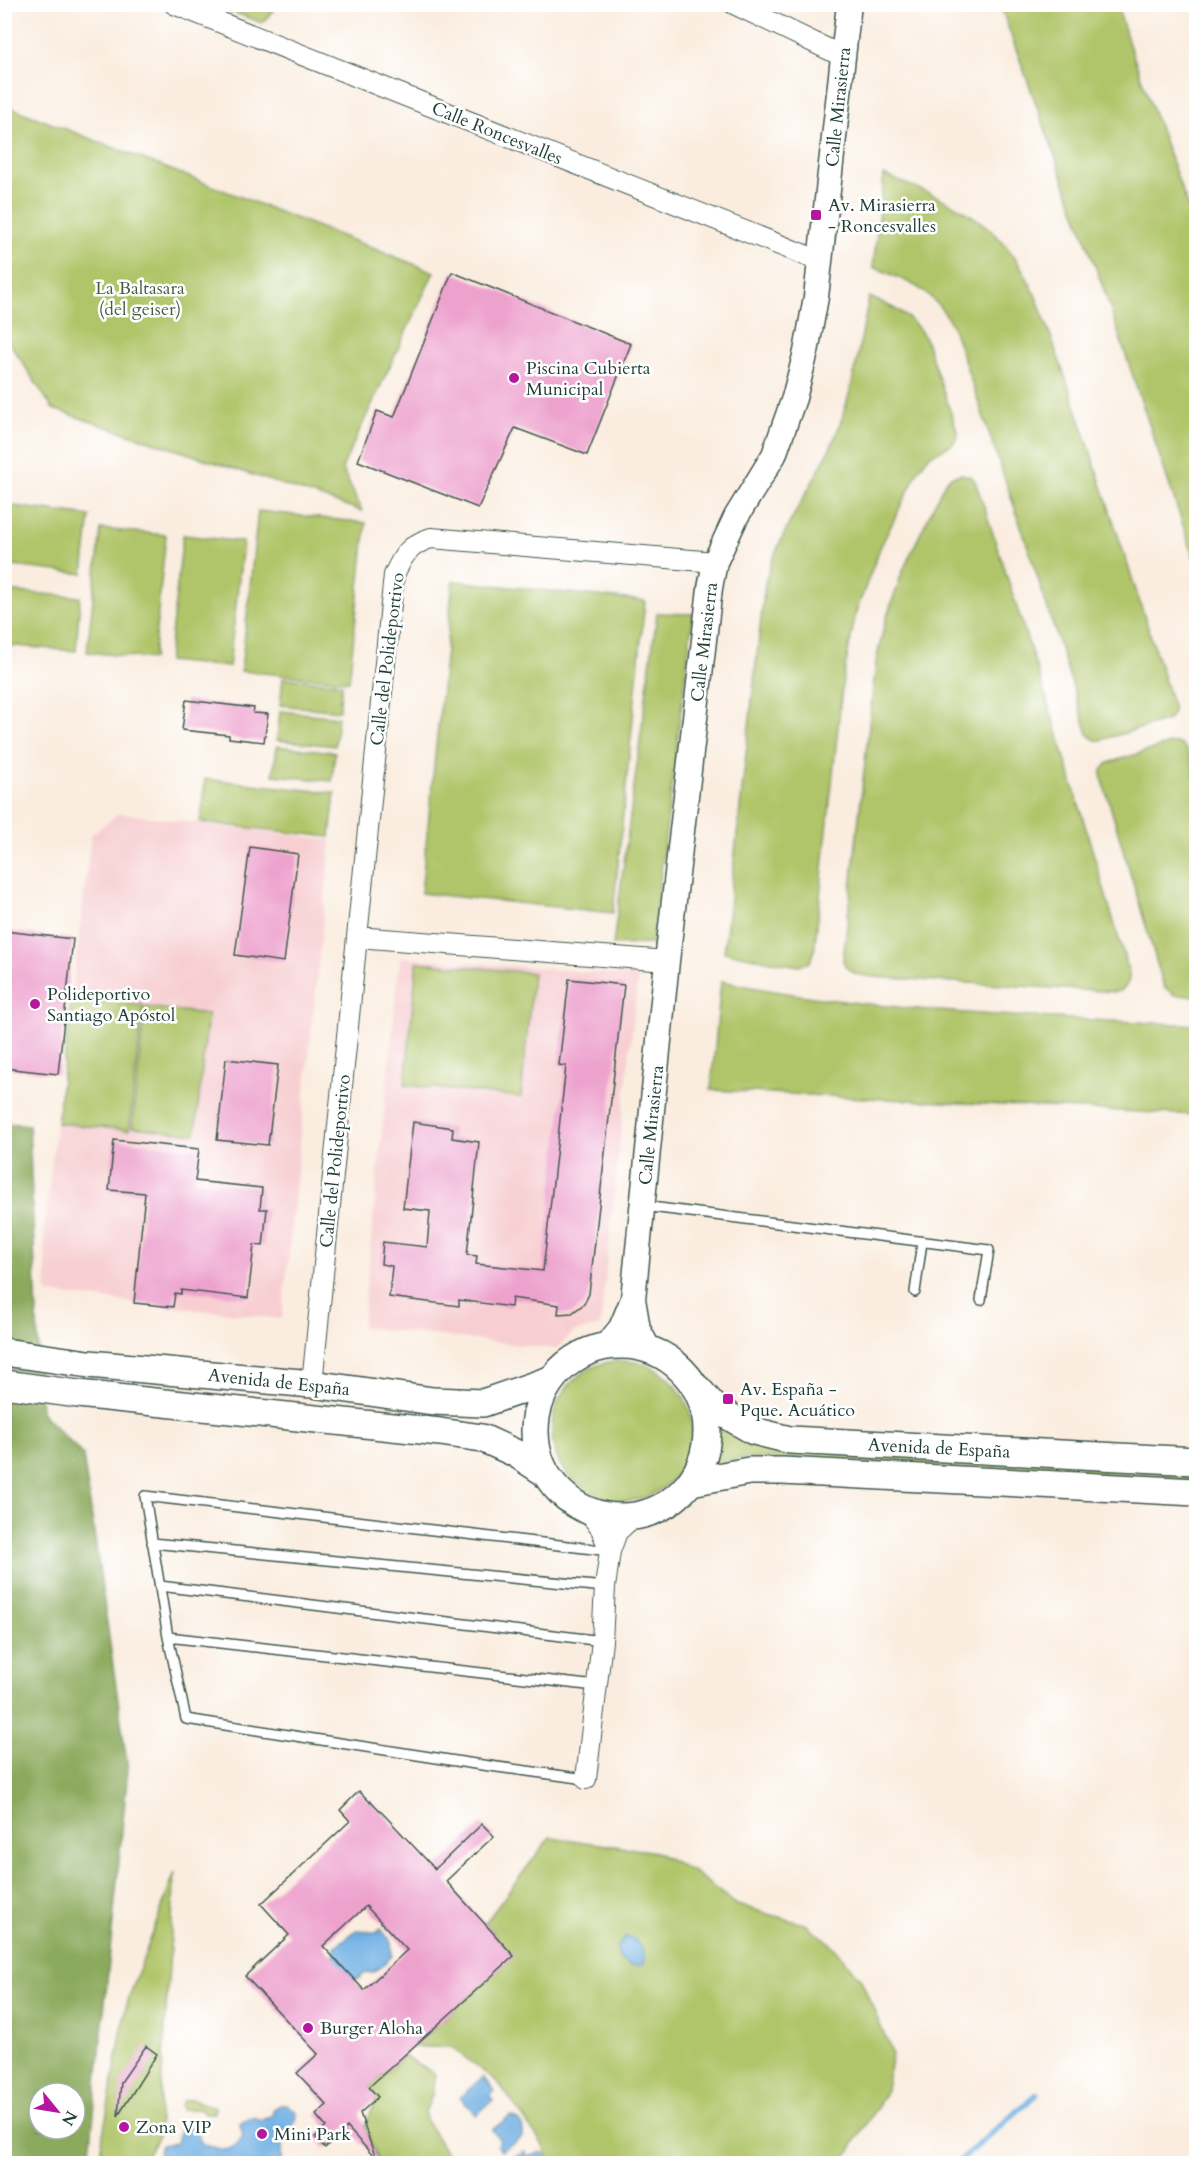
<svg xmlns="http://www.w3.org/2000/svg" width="1201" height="2168" viewBox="0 0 1201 2168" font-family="Cardo,serif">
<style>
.built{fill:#f7cfd2}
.green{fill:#b0c569;stroke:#68814e;stroke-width:1.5}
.forest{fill:#8caa5d;stroke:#567448;stroke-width:1.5;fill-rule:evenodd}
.water{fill:#71b0e4;stroke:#48768c;stroke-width:1.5}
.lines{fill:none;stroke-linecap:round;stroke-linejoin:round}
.stream{stroke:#71b0e4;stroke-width:6}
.building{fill:#eda1cd;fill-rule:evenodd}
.service-casing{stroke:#40574e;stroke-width:12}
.minor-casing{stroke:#40574e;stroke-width:22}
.tertiary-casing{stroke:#40574e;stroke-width:27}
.secondary-casing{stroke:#40574e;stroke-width:30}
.service{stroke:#fff;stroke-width:9}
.minor{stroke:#fff;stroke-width:20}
.tertiary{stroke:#fff;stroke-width:24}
.secondary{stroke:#fff;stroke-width:27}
.poi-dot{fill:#b5179e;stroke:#fff;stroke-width:2}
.labels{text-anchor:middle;stroke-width:5;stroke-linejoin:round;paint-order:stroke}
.street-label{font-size:18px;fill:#1f3d34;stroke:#fff}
.poi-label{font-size:18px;fill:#1f3d34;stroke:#fff;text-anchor:start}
.park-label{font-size:18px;fill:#435f41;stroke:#fff}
</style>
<rect width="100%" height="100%" fill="#fff"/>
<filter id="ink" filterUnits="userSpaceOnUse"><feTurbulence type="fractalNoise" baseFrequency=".0167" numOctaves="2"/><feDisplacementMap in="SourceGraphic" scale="12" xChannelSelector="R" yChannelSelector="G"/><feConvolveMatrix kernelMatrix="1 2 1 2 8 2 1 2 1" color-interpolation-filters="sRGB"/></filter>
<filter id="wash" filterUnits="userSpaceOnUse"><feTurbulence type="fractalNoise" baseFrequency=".008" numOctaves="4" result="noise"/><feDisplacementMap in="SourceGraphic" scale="24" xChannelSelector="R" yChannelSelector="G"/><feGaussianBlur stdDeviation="1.35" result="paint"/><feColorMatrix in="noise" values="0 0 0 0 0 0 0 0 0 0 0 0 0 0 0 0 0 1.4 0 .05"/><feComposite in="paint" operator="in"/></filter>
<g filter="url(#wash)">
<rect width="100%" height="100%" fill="#faeddf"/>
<path class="built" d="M119 813 331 840 282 1319 47 1293 44 1227 91 835Z
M400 957 638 976 600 1326 574 1332 556 1349 362 1327Z"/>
<path class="green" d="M223 5V4L278 5 262 23 222 8Z
M1000 5H1117L1129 44 1191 215 1196 230V564L1105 293Z
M4 105 434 272 342 468 362 511 53 409 5 336Z
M884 175C924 191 967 205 998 237 1028 268 1040 306 1054 345 1063 372 1073 399 1082 426 1113 520 1144 613 1173 707V712L1168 720 1101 740H1095L1088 734 1023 532 952 325C933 290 909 281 873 267Z
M869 297C893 307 912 315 925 338L958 434 953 444 929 456 919 469 880 548 856 612 843 679 814 953 810 962 799 966 724 952 765 583C779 530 815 485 836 435 853 392 860 343 869 297Z
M961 474 972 477 975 481 985 509 1055 725 1129 973C1130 983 1126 989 1116 992L888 978C872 976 850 979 843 961L876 662 885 622 903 570 944 484 950 477Z
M5 505 90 516 83 574 5 565Z
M258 511 366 523 349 681 241 671Z
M101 529 166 535 153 659 87 652Z
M183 535 243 542 229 667 168 661Z
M453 581 645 601 613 913 421 893Z
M4 591 80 597 76 651 5 645Z
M657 613 693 614 652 944 613 945Z
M283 678 342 684 339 711 280 705Z
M280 711 338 717 335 746 277 740Z
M1173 743C1191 742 1192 768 1196 782V996L1175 995 1164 987 1101 775 1102 770 1108 763Z
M277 746 335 752 332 781 273 775Z
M205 779 335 793 330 837 200 822Z
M417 962 533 973 521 1097 405 1085Z
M721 981C878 1014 1037 1017 1196 1025V1115L711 1090Z
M71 998 143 1005 129 1130 57 1123Z
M145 1007 208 1014 195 1134 132 1127Z
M552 1431a70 70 0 1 1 140 0a70 70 0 1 1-140 0Z
M718 1426 741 1437 1196 1474V1484L785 1459H739L711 1466 717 1446Z
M550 1837 656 1852 695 1873 737 1905 807 1925 831 1944 861 1980 892 2053 885 2094 842 2163 551 2164 545 2148 501 2086 452 2047H414L513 1956 485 1923Z
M175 1872 158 2136 147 2156V2163L101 2164 100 2152 126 2006Z
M404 2056 435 2074 432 2095 425 2112 426 2121 452 2163H379L378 2162 365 2126 377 2097 369 2087Z
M193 2099 206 2105 215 2107 214 2113H204L199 2109 181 2110 180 2105 184 2100Z"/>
<path class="forest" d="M5 1123 29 1125 41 1412 83 1455 128 1770 89 2163 5 2164ZM39 2093H75V2129H39Z"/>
<path class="water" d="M380 1929 391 1941 392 1956 374 1972 363 1974 360 1978 352 1980 333 1960 334 1948 354 1932 360 1930 377 1933Z
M626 1937 634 1939 644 1952 643 1965 630 1966 619 1958 617 1947Z
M483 2077 495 2091 489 2096 493 2100 476 2115 460 2097Z
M287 2104 297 2112C297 2124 293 2127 282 2132V2163L163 2164C158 2157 158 2152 161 2145L177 2143 180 2130C193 2121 197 2131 201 2143 221 2149 230 2157 243 2136L240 2124C247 2118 253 2114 260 2121L273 2115V2110L280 2105Z
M510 2116C520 2120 524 2125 523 2136L501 2151 497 2145 500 2140 492 2130Z
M525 2151 528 2157 542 2152 549 2163H502Z"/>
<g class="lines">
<path class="stream" d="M956 2164 1037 2094"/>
</g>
<g id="blocks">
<path class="building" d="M452 272 631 344 587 455 515 428 478 508 358 461 377 411 394 417Z
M186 700 254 708 253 713 268 714 264 742 229 738V735L182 730Z
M250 847 298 854 284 962 235 955Z
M4 931 73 939 58 1074 4 1068Z
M569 979 624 985 589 1294 584 1304 572 1313 558 1314 559 1305 512 1298 511 1307 459 1300V1306L389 1297 392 1266 381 1264 383 1242 427 1247 430 1211 403 1208 413 1122 453 1128 452 1138 479 1142 467 1255 477 1256 476 1264 543 1271 566 1066 559 1065Z
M226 1059 278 1065 268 1145 217 1140Z
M114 1140 199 1149 195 1181 262 1188 260 1209H267L263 1246 254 1245 248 1298 181 1290V1294L175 1293 173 1307 134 1303 145 1193 109 1190Z
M359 1791 370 1802 371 1801 435 1869 482 1824 494 1836 446 1881 514 1956 369 2087 378 2097 360 2113 376 2159 347 2127 325 2148 315 2137 326 2127 316 2115 327 2105 297 2073 318 2054 245 1976 289 1935 261 1904 350 1821 340 1810ZM366 1906 407 1950 364 1990 323 1946Z
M146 2046 157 2054 118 2116 121 2082Z"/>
</g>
</g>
<g filter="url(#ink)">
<use href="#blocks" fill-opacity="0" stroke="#40574e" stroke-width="1.5"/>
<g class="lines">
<g class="service-casing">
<path id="service" d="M643 1206 989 1250 981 1300
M915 1292 922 1242
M152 1543 605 1587
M160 1586 602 1641
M168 1637 596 1686
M586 1779 475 1764 186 1719 168 1637 145 1496 610 1551"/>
</g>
<g class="minor-casing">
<path id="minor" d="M174 4 820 261
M734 4 844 57
M667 961 357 937 394 575C403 555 409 545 431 538L715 562
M312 1384 357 937
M588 1511 601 1529 610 1551
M586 1779 602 1641 605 1587 610 1551 617 1532 633 1517"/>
</g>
<g class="tertiary-casing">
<path id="tertiary" d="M607 1345 621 1328 633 1299
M648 1348 638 1329 633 1299 667 961 710 588 715 562 736 517 774 455 794 398 806 352 816 297 849 4"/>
</g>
<g class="secondary-casing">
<path id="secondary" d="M535 1431a86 86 0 1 1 172 0a86 86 0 1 1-172 0Z
M4 1352 89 1364 312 1384 433 1401 483 1403 550 1380
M4 1384 78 1394 440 1432 482 1438 515 1453 544 1472
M698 1389 715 1408 754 1431 790 1440 1196 1461
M691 1482 749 1471H782L1196 1492"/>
</g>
<use href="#service" class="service"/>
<use href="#minor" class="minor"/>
<use href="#tertiary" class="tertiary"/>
<use href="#secondary" class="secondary"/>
</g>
</g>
<g class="poi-dot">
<rect x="810" y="209" width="12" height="12" rx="3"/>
<circle cx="514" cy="378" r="6"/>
<circle cx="35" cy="1004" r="6"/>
<rect x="722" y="1393" width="12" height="12" rx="3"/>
<circle cx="308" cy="2028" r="6"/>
<circle cx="124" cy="2127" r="6"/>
<circle cx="262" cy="2134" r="6"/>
</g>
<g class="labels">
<g class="street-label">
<text transform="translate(838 107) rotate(-84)" y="6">Calle Mirasierra</text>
<text transform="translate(497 133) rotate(22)" y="6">Calle Roncesvalles</text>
<text transform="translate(704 642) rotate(-83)" y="6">Calle Mirasierra</text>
<text transform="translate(387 659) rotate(-83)" y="6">Calle del Polideportivo</text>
<text transform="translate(651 1125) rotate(-84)" y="6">Calle Mirasierra</text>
<text transform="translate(335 1161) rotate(-84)" y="6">Calle del Polideportivo</text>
<text transform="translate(279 1382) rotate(6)" y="6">Avenida de España</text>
<text transform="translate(939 1448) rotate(3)" y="6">Avenida de España</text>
</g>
<g class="poi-label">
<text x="828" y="211">Av. Mirasierra<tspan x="828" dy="21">- Roncesvalles</tspan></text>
<text x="526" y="374">Piscina Cubierta<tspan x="526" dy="21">Municipal</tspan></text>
<text x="47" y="1000">Polideportivo<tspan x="47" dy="21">Santiago Apóstol</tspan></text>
<text x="740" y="1395">Av. España -<tspan x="740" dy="21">Pque. Acuático</tspan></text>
<text x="320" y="2034">Burger Aloha</text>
<text x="136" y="2133">Zona VIP</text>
<text x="274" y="2140">Mini Park</text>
</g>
<g class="park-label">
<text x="140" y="294">La Baltasara<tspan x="140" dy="21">(del geiser)</tspan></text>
</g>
</g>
<rect width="1201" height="2168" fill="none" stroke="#fff" stroke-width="24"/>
<g transform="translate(57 2111) rotate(120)"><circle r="28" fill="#ffffff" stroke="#a5b1ae" stroke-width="1.5"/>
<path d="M0-4.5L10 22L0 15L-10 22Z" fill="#b5179e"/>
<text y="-9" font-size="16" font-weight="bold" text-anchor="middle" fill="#1f3d34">N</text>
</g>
</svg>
